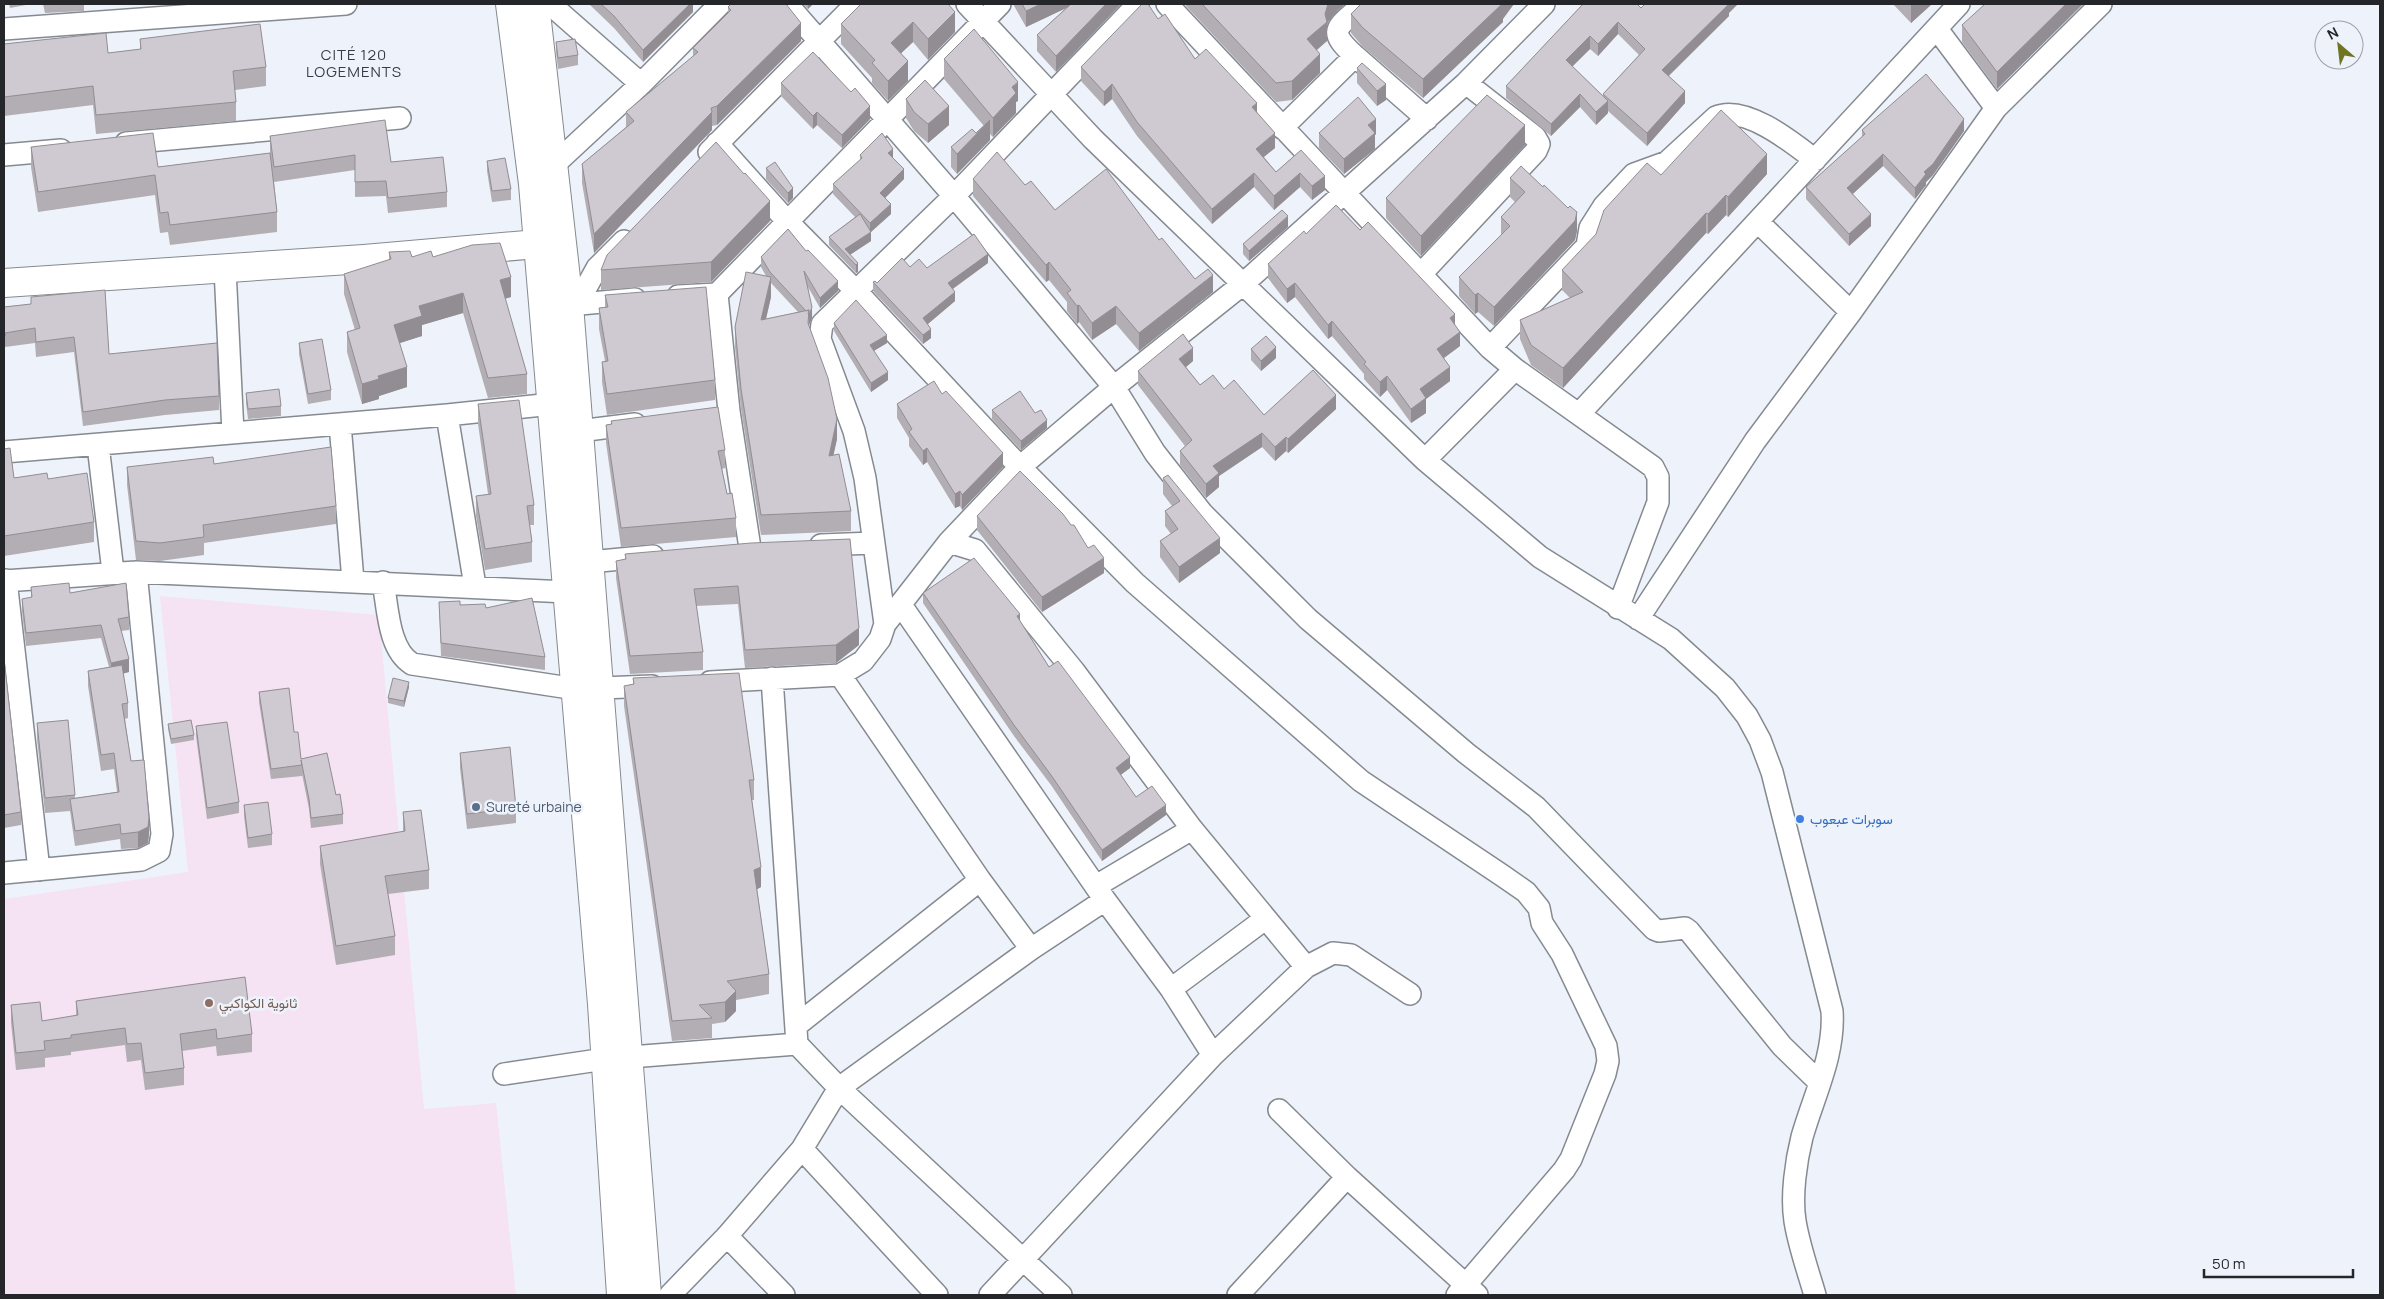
<svg xmlns="http://www.w3.org/2000/svg" width="2384" height="1299" viewBox="0 0 2384 1299" font-family="Manrope,Vazirmatn,sans-serif">
<style>
.education{fill:#f5e2f3}
.lines{fill:none;stroke-linecap:round;stroke-linejoin:round}
.minor-casing{stroke:#858a91;stroke-width:24}
.tertiary-casing{stroke:#858a91;stroke-width:30}
.secondary-casing{stroke:#858a91;stroke-width:30}
.minor{stroke:#fff;stroke-width:21}
.tertiary{stroke:#fff;stroke-width:28}
.secondary{stroke:#fff;stroke-width:28}
.wall{fill:#b2aeb4;fill-rule:evenodd}
.shaded-wall{fill:#918d92}
.building{fill:#cfcad1;stroke:#918d92}
.service-dot{fill:#5c6f8a;stroke:#eef3fb;stroke-width:2}
.shop-dot{fill:#3f7fe0;stroke:#eef3fb;stroke-width:2}
.education-dot{fill:#8d6e63;stroke:#eef3fb;stroke-width:2}
.labels{text-anchor:middle;stroke-width:5;stroke-linejoin:round;paint-order:stroke}
.service-label{font-size:14px;fill:#4e5e75;stroke:#eef3fb;text-anchor:start}
.shop-label{font-size:14px;fill:#366cbe;stroke:#eef3fb;text-anchor:start}
.education-label{font-size:14px;fill:#785e54;stroke:#eef3fb;text-anchor:start}
.neighbourhood-label{font-size:15px;letter-spacing:1px;fill:#383c42;stroke:#eef3fb}
</style>
<rect width="100%" height="100%" fill="#eef3fb"/>
<path class="education" d="M160 596 379 615 424 1109 496 1103 516 1295H4V899L188 872Z"/>
<g class="lines">
<g class="minor-casing">
<path id="minor" d="M550 4 641 84
M787 4 954 196 1114 387 1155 453 1202 513 1308 619 1466 753 1536 807 1654 929 1659 931 1685 928 1689 931 1782 1046 1819 1082
M967 4 1093 139 1425 460 1540 557 1671 639 1725 688 1747 716 1760 740 1772 772 1832 1011C1835 1055 1814 1095 1802 1137 1796 1161 1791 1196 1795 1221 1799 1246 1808 1271 1815 1295
M1167 4 1490 348 1515 369 1653 467 1658 477V502L1618 608
M4 29 346 4
M1937 29 1996 108
M1355 56C1325 29 1338 28 1363 4
M1282 128 1355 56 1427 119
M126 143 400 118
M717 143 787 221 855 290 1020 467 1135 583 1361 781 1503 876 1526 892 1539 908 1542 923 1562 954 1606 1046 1608 1061 1605 1074 1571 1159 1564 1170 1457 1295
M709 152 856 4
M4 155 61 150
M544 174 641 84 720 4
M1758 222 1851 312
M225 269 233 433
M1421 274 1536 151 1539 144 1535 137 1466 83
M717 294 729 411 750 548
M678 296 717 294 1000 4
M577 304 597 268 624 241
M569 305 635 299
M1490 348 1587 246 1590 228 1604 206 1634 174 1667 162 1716 117C1745 104 1793 143 1815 160
M1579 414 1959 4
M447 415 475 586
M340 424 353 581
M579 431 635 424
M98 445 113 572
M4 452 447 415 552 404
M1425 460 1515 369
M949 542 975 550 1074 671 1192 829 1306 967
M821 545 873 543
M589 562 653 556
M6 580 39 870
M4 581 136 572 567 592
M383 582C388 608 388 649 412 664L576 689 652 686
M901 605 1105 900 1171 989 1213 1055
M1638 619 1755 441 1851 312 1996 108 2101 4
M885 624 865 478 854 431 820 339 822 324 954 196 1138 4
M840 675 980 880 1031 949
M772 678 797 1044 839 1088 1061 1295
M710 682 840 675 863 661 880 639 885 624 949 542 1020 467 1114 387 1243 284 1466 83 1544 4
M4 873 141 860 159 851 162 834 136 572
M1096 886 1192 829
M1171 989 1265 919
M797 1025 980 880
M504 1074 605 1059 797 1044
M1279 1110 1347 1177 1477 1295
M802 1149 937 1295
M727 1236 784 1295
M670 1295 727 1236 802 1149 839 1088 1031 949 1105 900
M990 1295 1213 1055 1306 967 1333 953 1351 955 1410 994
M1238 1295 1347 1177"/>
</g>
<g class="tertiary-casing">
<path id="tertiary" d="M4 283 364 259 561 242"/>
</g>
<g class="secondary-casing">
<path id="secondary" d="M510 4 533 184 602 1004 621 1295
M535 4 569 305 647 1295"/>
</g>
<use href="#minor" class="minor"/>
<use href="#tertiary" class="tertiary"/>
<use href="#secondary" class="secondary"/>
</g>
<path class="wall" d="M9 4H31L10 8Z
M43 4H84V11L45 13Z
M590 4H693V12L643 62 614 28 590 5Z
M803 4H813L808 9Z
M861 4 955 32 928 60 913 42 901 53 908 81 888 101 872 83V78L841 44V24Z
M1013 4H1121L1056 72 1037 51V35L1066 8 1026 27Z
M1186 4H1345L1338 10 1328 22 1327 26V41L1317 50 1320 73 1292 100 1276 102 1186 6Z
M1583 4 1729 13V16L1669 76 1685 103 1647 146 1608 111V113L1596 125 1580 107 1551 136 1506 98V86ZM1618 34 1639 55 1603 94V96L1572 66 1590 49 1598 56Z
M1893 4H1932L1911 23Z
M2083 4 1997 89 1962 42V25Z
M728 7 801 41 717 125 712 126V130L594 253 582 183V164L626 127V112L693 57V48L728 13Z
M1351 14 1503 19V22L1423 98 1363 47 1351 33Z
M1158 19 1195 59 1257 112 1275 148 1264 157 1276 172 1301 150 1325 190 1312 200 1300 187 1274 210 1254 187 1212 224 1137 136 1112 99 1104 106 1081 81V67Z
M140 39 266 67V86L235 90 236 102V121L96 134 93 105 4 116V44L108 53 140 50Z
M556 42 578 55V65L558 69 556 52Z
M944 59 1018 101 1016 102V113L993 137 990 134V140L957 174 951 167V147L976 133 984 126 944 79Z
M1357 68 1386 100 1377 106 1357 83Z
M781 83 870 119 842 148 817 125 813 129 781 96Z
M906 99 949 125 928 143 914 131 906 118Z
M1862 130 1964 131 1933 175 1926 182V185L1915 199 1883 166 1853 194 1871 226 1849 246 1806 199V187L1862 137Z
M1319 133 1376 134 1375 135V149L1344 174 1319 148Z
M270 136 391 162 447 192V207L388 213 386 196 355 197V170L274 182 277 212V232L170 245 168 232 160 233 155 195 38 212 31 167V147L158 167 270 153Z
M1525 145 1421 256 1386 218V198Z
M860 155 893 158 904 179 885 198 891 214 871 231V241L850 255 858 263V272L856 273 829 245V237L855 217 833 194V184L860 160Z
M487 161 511 189V200L492 202 487 171Z
M766 168 793 198 788 203 766 179Z
M744 174 770 221 711 282 601 290V270Z
M1767 174 1728 217 1726 215 1708 234 1706 233 1563 388 1531 365 1520 339V320L1570 298 1562 290V270Z
M1510 178 1577 231 1575 240 1494 326 1478 312 1475 314 1459 296V277L1501 235V217L1515 202 1510 197Z
M973 179 1025 185 1055 210 1195 279 1213 292 1139 351 1116 324 1092 340 1079 322 1077 324 1067 311V302L1049 280 1046 282 973 196Z
M1288 227 1249 261 1243 254V244Z
M788 229 838 291 820 308 808 287 812 318 809 325V324L837 439 833 455 851 511V531L761 535 741 409 735 347V327L766 276 761 267V257ZM771 283 798 312 766 319 771 297Z
M1360 230 1455 324 1460 346 1444 358 1450 381 1426 399V413L1411 423 1387 390 1380 397 1364 379V374L1332 336 1328 339 1295 297 1287 303 1268 278V264L1306 234Z
M389 252 412 257H433L511 297 505 299 527 374V394L488 398 463 313 422 325V336L399 343 407 387 379 396V399L362 404 347 352V332L355 330 344 294V274L389 260Z
M988 263 953 289 955 301 928 324 931 338 923 344 873 291V282L877 283 910 267 927 268Z
M605 295 715 380V400L607 415 602 382V362L605 361 599 329V308L605 307Z
M31 297 109 354 219 396V410L165 415 83 426 74 352 36 357 35 343 5 347V351H4V307L31 304Z
M834 323 887 343 874 351 888 380 871 392 834 331Z
M299 343 331 390V400L308 404 299 354Z
M1251 349 1276 358 1261 371 1251 360Z
M1193 361 1186 367 1200 385 1224 389 1264 415 1336 409 1288 453 1286 451 1275 461 1262 447 1219 476V487L1206 498 1180 465V451L1185 446 1138 385V371Z
M246 393 281 406V416L248 419 246 403Z
M942 394 1003 467 962 510 960 506 955 508 927 462 923 465 909 446V438L897 418V404Z
M478 404 534 505V525H530L532 542V562L485 570 476 516V496L488 494 478 424Z
M992 410 1047 428 1021 450 992 419Z
M611 421 725 450V468L722 469 727 494 736 518V537L621 547 606 443V425L611 424Z
M4 449 14 478 48 479 94 522V542L4 556Z
M214 464 336 506V524L204 543V555L160 561 136 560 127 485V467Z
M1163 478 1220 553 1179 583 1160 557V541L1171 534 1165 526V511L1172 506 1163 494Z
M977 516 1088 548 1104 573 1042 612 977 530Z
M850 539 859 645 836 663 745 668 738 604 696 606 703 652V670L630 674 616 578V561L625 559V554Z
M31 587 70 593 129 617V630L121 631 129 672 123 673 128 703V718L125 719 131 761 149 834 148 843 138 848 121 849 120 839 75 846 70 811 45 813 37 739V723L75 795V798L117 792 114 769 101 771 88 686V671L109 667 101 638 26 646 22 612V599L31 598Z
M923 593 1020 622 1049 667 1130 768 1121 775 1136 797 1166 815 1102 861 1051 785 1014 736 923 603Z
M439 602 486 608 545 657V670L441 656Z
M4 658 21 812V825L4 828Z
M633 678 754 780V800H752L761 887 757 889 769 974V994L736 1000V1011L725 1022 712 1024V1038L672 1041 624 706V686L633 684Z
M409 687 404 707 388 703V698Z
M259 692 294 732 301 759 336 795 343 814V824L311 828 309 809 302 774V776L271 779 259 702Z
M168 724 194 735V740L171 744 168 729Z
M196 726 239 802V813L207 819 196 736Z
M460 753 516 808V823L467 829 460 768Z
M244 805 272 834V845L248 848 244 816Z
M403 812 429 870V889L388 894 395 936V955L336 965 320 864V846L403 832Z
M76 1001 252 1034V1052L217 1056 216 1046 182 1051 184 1068V1085L145 1090 141 1060 127 1062 125 1045 71 1052V1055L45 1058V1067L16 1070 11 1023V1005L42 1021 76 1016Z"/>
<path class="shaded-wall" d="M690 4H693V12L643 62V50Z
M808 4H813L808 9Z
M1041 4H1075L1026 27V11Z
M1106 4H1121L1056 72V56Z
M1328 4H1345L1338 10 1328 22 1327 26V41L1307 58V39L1325 14Z
M1501 4H1514L1503 19V22L1423 98V79Z
M1728 4H1738L1729 13V16L1662 82V70Z
M1911 4H1932L1911 23Z
M2066 4H2083L1997 89V72Z
M955 12V32L928 60V39Z
M913 22V42L891 63V43Z
M1618 22V34L1598 56V44Z
M801 23V41L717 125V106Z
M1590 36V49L1566 73V60Z
M1320 54V73L1292 100V81Z
M908 61V81L888 101V81Z
M1018 82V101L1016 102V113L993 137V118L1012 87Z
M1112 84V99L1104 106V92Z
M1386 84V100L1377 106V91Z
M1685 91V103L1647 146V133Z
M1580 94V107L1551 136V124Z
M1608 101V113L1596 125V112Z
M1257 103V118L1252 107Z
M870 106V119L842 148V135Z
M949 106V125L928 143V124Z
M712 112V130L594 253V234Z
M817 112V125L813 129V116Z
M1376 119V134L1375 135V149L1344 174V159L1368 125Z
M1964 119V131L1933 175 1926 182V185L1915 199V188L1924 172Z
M990 120V140L957 174V154Z
M1525 125V145L1421 256V236Z
M1275 133V148L1256 163V149Z
M893 149V159L888 153Z
M1767 154V174L1728 217V197Z
M1883 154V166L1847 199V188Z
M904 169V179L880 203V193Z
M1254 173V187L1212 224V209Z
M1300 173V187L1274 210V196Z
M1325 176V190L1312 200V186Z
M793 188V198L788 203V193Z
M1726 195V215L1708 234V214Z
M770 201V221L711 282V262Z
M891 204V214L870 233V223Z
M1577 212V231L1575 240 1494 326V307Z
M1706 213V233L1563 388V368Z
M1871 214V226L1849 246V234Z
M1288 216V227L1249 261V251Z
M871 232V241L848 256 845 249Z
M988 254V263L948 292V283Z
M1049 262V280L1046 282V265Z
M858 263V272L856 273V265Z
M1213 275V292L1139 351V333Z
M511 277V297L500 300V280Z
M771 277V297L761 340V320Z
M838 281V291L820 308V298Z
M1295 283V297L1287 303V289Z
M955 292V301L923 328V318Z
M463 293V313L422 325V336L394 345V325L419 306Z
M1478 293V312L1475 314V295Z
M1079 305V322L1077 324V306Z
M1116 306V324L1092 340V323Z
M812 307V318L809 325V315Z
M1455 314V329L1450 318Z
M1332 321V336L1328 339V325Z
M931 329V338L923 344V335Z
M1460 332V346L1437 363V349Z
M887 335V343L870 353V345Z
M1276 347V358L1261 371V361Z
M1193 348V361L1179 373V359Z
M407 367V387L379 396V399L362 404V384L378 376Z
M1450 367V381L1426 399V413L1411 423V409L1420 389Z
M888 372V380L871 392V383Z
M1387 376V390L1380 397V382Z
M1336 395V409L1288 453V439Z
M837 419V439L829 476V456Z
M1047 420V428L1021 450V441Z
M1262 433V447L1219 476V487L1206 498V484L1213 466Z
M1286 437V451L1275 461V447Z
M927 448V462L923 465V451Z
M1003 453V467L962 510V495Z
M960 491V506L955 508V494Z
M1220 538V553L1179 583V567Z
M1104 558V573L1042 612V597Z
M1020 614V625L1017 616Z
M859 628V645L836 663V645Z
M129 659V672L111 677V663Z
M409 682V687L404 707V701Z
M1130 757V768L1116 778V768Z
M1166 805V815L1102 861V850Z
M149 818V834L148 843 138 848V832Z
M761 867V887L754 891V870Z
M736 991V1011L725 1022V1002Z"/>
<path class="building" d="M601 4H690L643 50 614 16Z
M731 4H786L801 23 717 106 711 108 712 112 594 234 582 164 634 121 626 112 698 52 693 48 731 10 728 7Z
M861 4H948L955 12 928 39 913 22 891 43 908 61 888 81 872 63 875 60 841 24Z
M1022 4H1041L1026 11Z
M1071 4H1106L1056 56 1037 35Z
M1142 4H1148L1158 19 1165 14 1195 59 1206 49 1257 103 1252 107 1275 133 1256 149 1276 172 1301 150 1325 176 1312 186 1300 173 1274 196 1254 173 1212 209 1137 122 1112 84 1104 92 1081 67Z
M1202 4H1328L1325 14 1327 22 1307 39 1320 54 1292 81 1276 83Z
M1361 4H1502L1423 79 1363 28 1351 14Z
M1583 4H1637L1641 8 1645 4H1729L1662 70 1685 91 1647 133 1603 94 1645 49 1618 22 1598 44 1590 36 1566 60 1608 101 1596 112 1580 94 1551 124 1506 86Z
M1985 4H2066L1997 72 1962 25Z
M260 24 266 67 233 71 236 102 96 115 93 86 4 97V44L106 33 108 53 141 49 140 39Z
M974 29 1018 82 1012 87 1016 93 993 118 944 59Z
M575 39 578 55 558 58 556 42Z
M813 52 851 92 855 88 870 106 842 135 817 112 813 116 781 83Z
M1362 63 1386 84 1377 91 1357 68Z
M1926 74 1964 119 1933 164 1924 172 1926 174 1915 188 1883 154 1847 188 1871 214 1849 234 1806 187 1865 134 1862 130Z
M925 80 949 106 928 124 914 112 906 99Z
M1487 95 1525 125 1421 236 1386 198Z
M1358 97 1376 119 1368 125 1375 133 1344 159 1319 133Z
M1721 110 1767 154 1728 197 1726 195 1708 214 1706 213 1563 368 1531 345 1520 320 1583 292 1562 270 1596 234 1604 210 1647 163 1661 175Z
M385 120 391 162 443 157 447 192 388 198 386 181 355 182V155L274 167 270 136Z
M990 120 957 154 951 147 972 129 976 133Z
M153 133 158 167 270 153 277 212 170 225 168 212 160 213 155 175 38 192 31 147Z
M882 133 893 149 888 153 904 169 880 193 891 204 870 223 833 184 862 158 860 155Z
M716 142 744 174 745 173 770 201 711 262 601 270 607 255Z
M997 152 1025 185 1031 181 1055 210 1106 169 1159 240 1162 238 1195 279 1208 269 1213 275 1139 333 1116 306 1092 323 1079 305 1077 306 1067 293 1071 290 1049 262 1046 265 973 179Z
M505 158 511 189 492 191 487 161Z
M775 162 793 188 788 193 766 168Z
M1521 166 1543 187 1544 185 1568 208 1570 206 1577 212 1575 221 1494 307 1478 293 1475 295 1459 277 1510 226 1501 217 1525 192 1510 178Z
M1336 205 1360 230 1368 222 1455 314 1450 318 1460 332 1437 349 1450 367 1420 389 1426 398 1411 409 1387 376 1380 382 1364 364 1366 362 1332 321 1328 325 1295 283 1287 289 1268 264 1304 231 1306 234Z
M1282 210 1288 216 1249 251 1243 244Z
M860 214 871 232 845 249 858 263 856 265 829 237Z
M788 229 806 251 808 250 838 281 820 298 804 271 812 307 809 315 808 314 809 310 806 311 770 272 761 257Z
M974 234 988 254 948 283 955 292 923 318 931 329 923 335 873 282 875 281 877 283 902 258 910 267 919 259 927 268Z
M500 243 511 277 500 280 527 374 488 378 463 293 419 306 422 316 394 325 407 367 378 376 379 379 362 384 347 332 360 328 344 274 391 259 389 252 410 251 412 257 431 251 433 257 472 245Z
M746 272 771 277 761 320 809 310 808 323 828 378 837 419 829 456 839 454 851 511 761 515 741 389 735 327Z
M706 287 715 380 607 394 602 362 608 361 599 308 608 307 605 295Z
M105 290 109 354 217 343 219 396 165 400 83 412 74 337 36 342 35 328 5 333V336H4V307L31 304V297Z
M856 300 887 335 870 345 888 372 871 383 834 323Z
M1183 334 1193 348 1179 359 1200 385 1213 375 1224 389 1234 380 1264 415 1313 370 1336 395 1288 439 1286 437 1275 447 1262 433 1213 466 1219 473 1206 484 1180 451 1192 440 1138 371Z
M1266 336 1276 347 1261 361 1251 349Z
M322 339 331 390 308 394 299 343Z
M934 381 942 394 946 391 1003 453 962 495 960 491 955 494 927 448 923 451 909 432 912 429 897 404Z
M279 389 281 406 248 409 246 393Z
M1020 391 1035 413 1041 410 1047 420 1021 441 992 410Z
M519 400 534 505 527 506 532 542 485 549 476 496 491 494 478 404Z
M718 407 725 450 718 451 727 494 732 493 736 518 621 528 606 425 612 424 611 421Z
M331 447 336 506 203 525 204 537 160 543 136 541 127 467 213 457 214 464Z
M10 448 14 478 47 473 48 479 87 473 94 522 4 536V449Z
M1020 471 1063 514 1071 525H1074L1088 548 1094 545 1104 558 1042 597 977 516Z
M1168 475 1220 538 1179 567 1160 541 1178 529 1165 511 1180 501 1163 478Z
M850 539 859 628 836 645 745 650 738 586 694 589 703 652 630 656 616 561 626 559 625 554 751 543Z
M974 558 1020 614 1017 616 1049 667 1058 661 1130 757 1116 768 1136 797 1152 786 1166 805 1102 850 1051 775 1014 725 923 593Z
M69 583 70 593 126 583 129 617 118 619 129 659 111 663 101 625 26 633 22 599 32 597 31 587Z
M532 598 545 657 441 643 439 602 460 601V605L485 604 486 608Z
M4 658 21 812 4 815Z
M122 665 128 703 122 704 131 761 144 760 149 818 148 827 138 832 121 834 120 824 75 831 70 799 119 792 114 753 101 755 88 671Z
M739 673 754 780H749L761 867 754 870 769 974 727 981 736 991 725 1002 699 1005 712 1018 672 1021 624 686 634 684 633 678Z
M393 678 409 682 404 701 388 698Z
M289 688 294 732H298L301 759 327 753 336 795 340 794 343 814 311 818 309 799 301 760 302 765 271 769 259 692Z
M68 720 75 795 45 798 37 723Z
M191 720 194 735 171 739 168 724Z
M227 722 239 802 207 808 196 726Z
M510 747 516 808 467 814 460 753Z
M268 802 272 834 248 838 244 805Z
M421 810 429 870 385 876 395 936 336 946 320 846 405 831 403 812Z
M245 977 252 1034 217 1039 216 1029 180 1034 184 1068 145 1073 141 1043 127 1044 125 1028 71 1035V1038L44 1041 45 1050 16 1053 11 1005 40 1002 42 1021 78 1015 76 1001Z"/>
<circle class="service-dot" cx="476" cy="807" r="5"/>
<circle class="shop-dot" cx="1800" cy="819" r="5"/>
<circle class="education-dot" cx="209" cy="1003" r="5"/>
<g class="labels">
<g class="service-label">
<text x="486" y="812">Sureté urbaine</text>
</g>
<g class="shop-label">
<text x="1810" y="824">سوبرات عبعوب</text>
</g>
<g class="education-label">
<text x="219" y="1008">ثانوية الكواكبي</text>
</g>
<g class="neighbourhood-label">
<text x="354" y="60">CITÉ 120<tspan x="354" dy="17">LOGEMENTS</tspan></text>
</g>
</g>
<rect width="2384" height="1299" fill="none" stroke="#242629" stroke-width="10"/>
<g transform="translate(2339 45) rotate(332)"><circle r="24" fill="#eef3fb" stroke="#9da1a7"/>
<path d="M0-4L9 19L0 12L-9 19Z" fill="#6f761f"/>
<text y="-8" font-size="14" font-weight="bold" text-anchor="middle" fill="#242629">N</text>
</g>
<path d="M2204 1269v8h149v-8" fill="none" stroke="#242629" stroke-width="2.5"/>
<text x="2212" y="1269" font-size="15" fill="#242629" stroke="#eef3fb" stroke-width="4" paint-order="stroke">50 m</text>
</svg>
